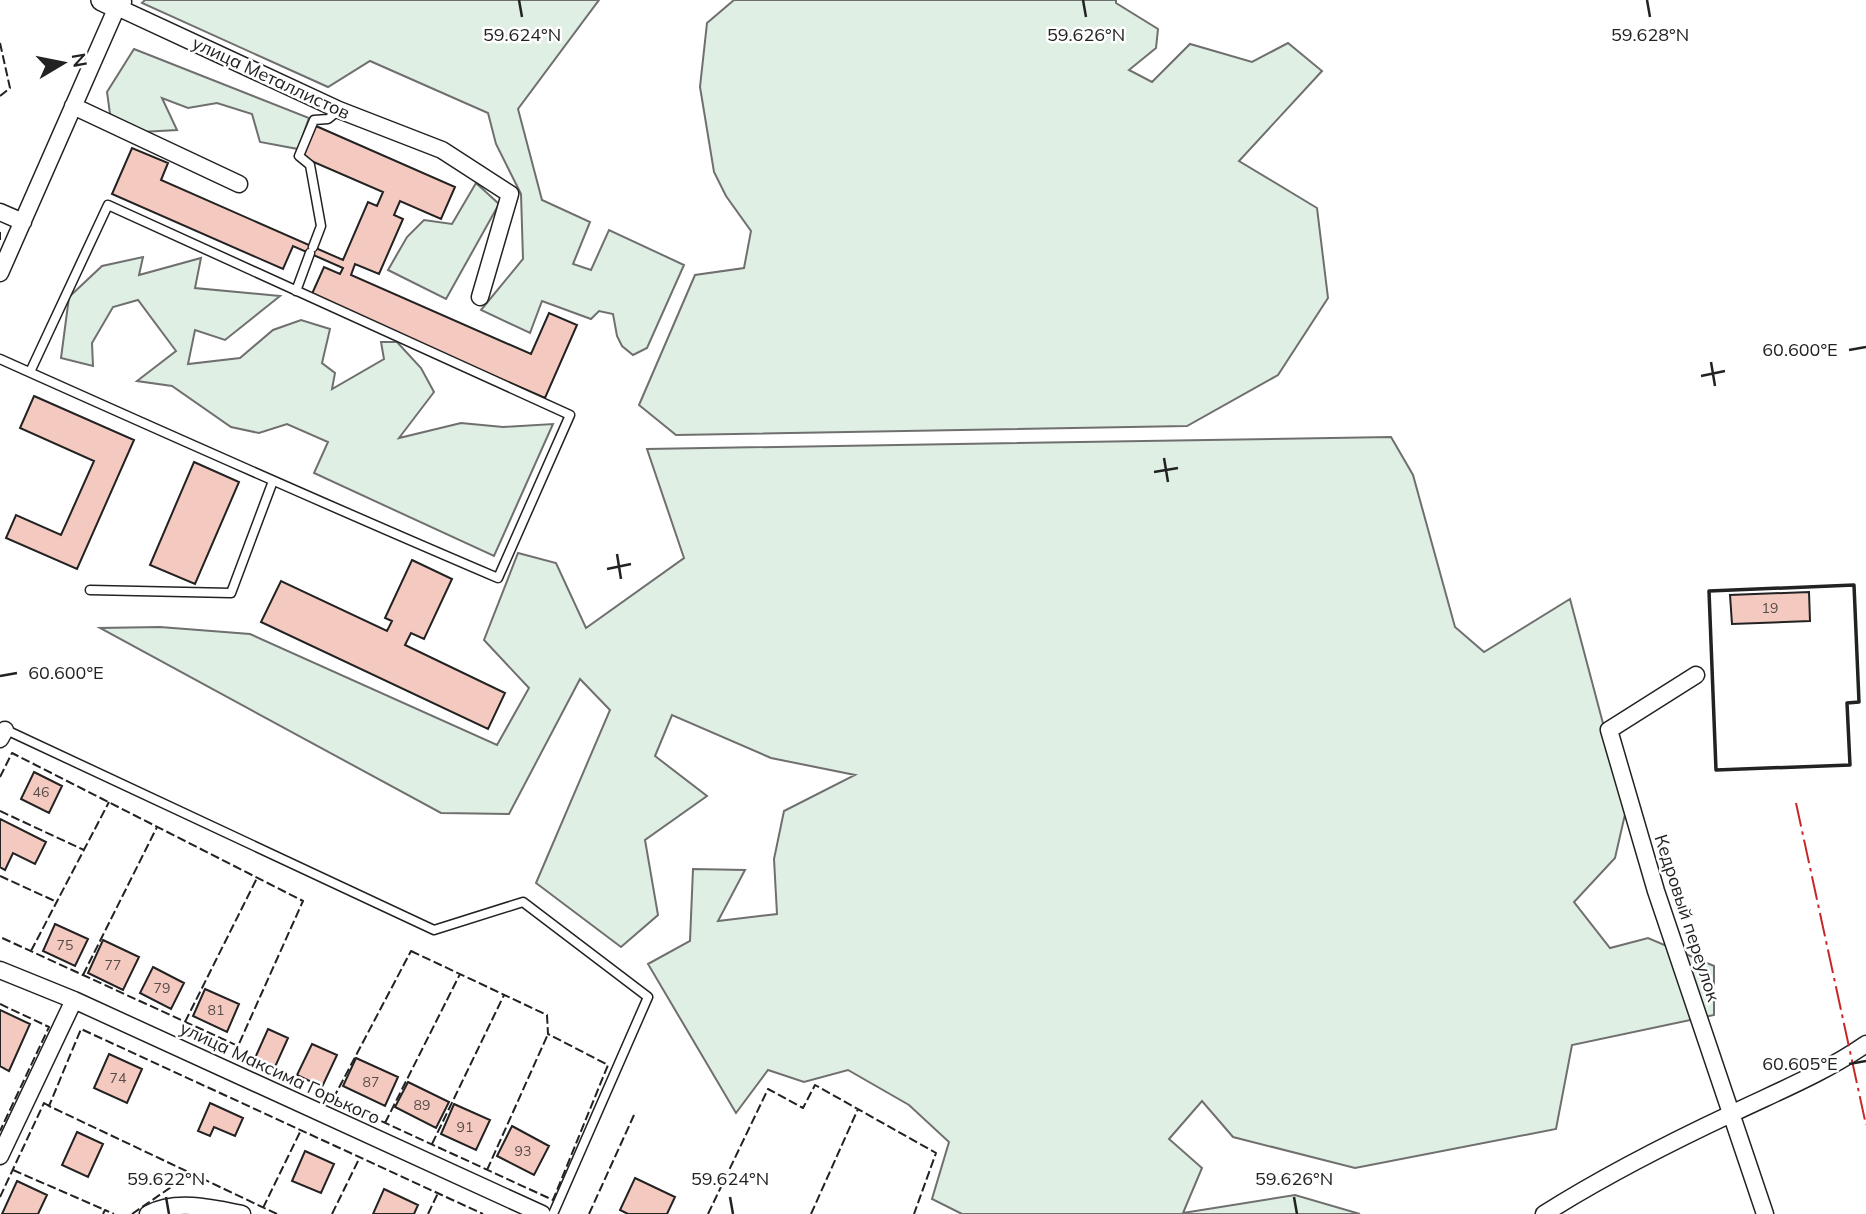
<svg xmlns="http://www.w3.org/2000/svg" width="1866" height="1214" viewBox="0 0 1866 1214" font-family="Mulish,sans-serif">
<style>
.green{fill:#e0efe3;stroke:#6f6f6f;stroke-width:2}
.building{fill:#f3c9c0;stroke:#222;stroke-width:2}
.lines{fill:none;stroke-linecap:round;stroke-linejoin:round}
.lane-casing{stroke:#222;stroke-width:11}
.street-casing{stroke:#222;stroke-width:19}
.secondary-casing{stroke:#222;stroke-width:24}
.lane{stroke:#fff;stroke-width:8}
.street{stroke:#fff;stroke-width:16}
.secondary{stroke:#fff;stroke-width:21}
.fence{stroke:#222;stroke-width:2;stroke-dasharray:9 3.5;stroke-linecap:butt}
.wall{stroke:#222;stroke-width:3.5}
.power{stroke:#c62828;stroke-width:2;stroke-dasharray:24 5 3.5 5;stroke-linecap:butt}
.ticks{fill:none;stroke:#222;stroke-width:2.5}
.labels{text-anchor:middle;stroke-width:5;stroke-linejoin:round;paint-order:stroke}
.number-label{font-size:14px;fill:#564c4a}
.street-label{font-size:18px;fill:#222;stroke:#fff}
.ticks-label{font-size:18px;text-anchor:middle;fill:#222;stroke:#fff;stroke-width:5;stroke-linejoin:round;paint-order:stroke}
</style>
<rect width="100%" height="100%" fill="#fff"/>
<path class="green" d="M145 0H599L518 109 542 200 590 222 573 264 591 270 609 230 684 265 647 348 633 355 622 346 617 336 613 314 599 311 591 319 542 301 530 333 481 310 523 259 521 194 496 144 488 113 370 61 328 87 142 3Z
M734 0H1116V3L1158 29 1156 48 1129 70 1152 82 1190 44 1252 62 1288 43 1322 71 1239 161 1317 208 1328 298 1278 375 1187 426 676 435 639 405 695 275 744 268 751 231 726 196 714 172 700 87 707 23Z
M134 49 309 118 298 149 260 142 252 114 217 103 188 108 162 98 177 130 141 132 110 114 107 92Z
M476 183 499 204 446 299 388 270 407 237 424 220 452 224Z
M143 257 139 275 201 258 195 288 280 296 225 340 195 330 188 364 240 358 273 330 301 320 330 329 322 363 335 373 332 389 384 359 381 342H397L421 368 434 392 399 438 461 423 503 427 553 424 494 556 314 473 328 442 287 424 259 433 231 427 172 386 137 381 176 351 138 300 113 307 92 343 93 366 61 358 69 297 102 266Z
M1391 437 1413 475 1455 627 1484 652 1570 599 1626 810 1615 858 1574 902 1610 948 1648 938 1714 966V1015L1572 1045 1556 1129 1355 1168 1233 1137 1202 1101 1169 1139 1202 1168 1183 1213 1295 1195 1360 1214H962L932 1199 949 1142 909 1105 848 1070 804 1082 768 1070 736 1113 648 964 690 941 693 869 745 870 718 921 777 914 774 859 784 811 855 775 771 758 672 715 655 756 707 796 645 840 658 915 621 947 536 883 610 710 580 679 509 814 441 813 100 628 160 627 250 634 497 745 529 688 484 640 518 553 556 563 586 628 684 558 647 449Z"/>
<path class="building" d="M316 126 455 187 441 219 400 201 394 215 403 219 379 274 355 264 351 275 531 354 549 313 577 325 545 398 311 296 324 267 340 274 343 268 293 246 283 269 112 194 132 148 168 163 161 180 343 260 368 202 377 206 383 192 302 157Z
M34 396 134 440 77 569 6 538 16 515 61 535 94 461 20 428Z
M194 462 239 482 195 584 150 565Z
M412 560 452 579 424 639 411 633 405 645 505 693 488 729 261 622 281 581 387 631 392 621 385 618Z
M1809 592 1810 621 1732 624 1730 595Z
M34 772 62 786 49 813 21 799Z
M0 819 46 842 35 864 13 853 5 870 0 867Z
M55 924 88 939 75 966 43 951Z
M103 940 139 957 123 990 88 973Z
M153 967 184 983 171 1009 140 993Z
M205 989 239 1004 227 1032 193 1016Z
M0 1010 30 1024 9 1071 0 1066Z
M268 1029 288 1038 275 1067 255 1058Z
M312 1044 337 1055 322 1087 297 1075Z
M109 1054 142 1069 127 1103 94 1088Z
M356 1058 398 1077 385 1106 343 1086Z
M408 1082 449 1102 436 1128 395 1107Z
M210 1103 243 1118 235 1136 214 1127 210 1136 198 1131Z
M454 1104 490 1120 476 1150 441 1134Z
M512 1126 549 1146 534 1175 497 1156Z
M77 1132 103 1144 88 1177 62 1165Z
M305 1151 334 1164 321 1193 292 1181Z
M635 1178 675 1197 667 1214H628L620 1210Z
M17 1181 47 1195 38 1214H2Z
M384 1189 418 1205 414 1214H373Z"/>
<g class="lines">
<g class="lane-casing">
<path id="lane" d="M313 247 321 226 310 165 299 156 314 120 328 119 338 111
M296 291 310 253
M0 359C165 433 331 507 498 578L570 415 108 205 30 372
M90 590 231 593 273 481
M2 728 434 930 523 902 648 997 553 1214"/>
</g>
<g class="street-casing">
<path id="street" d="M117 7 339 110 442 150 510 194 480 297
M73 106 239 184
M0 212 23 222
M0 273 117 7 123 2
M1696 675 1609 730 1656 891 1765 1214
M0 739 5 730
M0 970 74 1000 542 1214
M0 1156 74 1000
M148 1214C176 1199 213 1208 242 1214
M1544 1214C1604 1176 1669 1143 1733 1113 1779 1091 1824 1073 1866 1044"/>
</g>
<g class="secondary-casing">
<path id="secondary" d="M102 0 117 7"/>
</g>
<use href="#lane" class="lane"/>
<use href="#street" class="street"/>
<use href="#secondary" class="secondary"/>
<path class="fence" d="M0 43 10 88 0 96
M0 232V240
M0 777 12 753 303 901 238 1046 0 937
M0 811 84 850
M0 876 57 902
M31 951 109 802
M411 951 547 1015 548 1034 608 1065 553 1200 333 1099Z
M83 975 157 827
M0 1004 49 1027 0 1131
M185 1022 257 878
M385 1123 460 974
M432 1144 504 995
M13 1170 105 1210
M487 1170 548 1034
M0 1197 44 1103 49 1106
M263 1208 301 1130
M103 1214 105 1210 114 1214
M132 1214 190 1174
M277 1214 49 1106 81 1029 483 1214
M332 1214 360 1157
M428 1214 438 1193
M589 1214 634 1115
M708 1214 768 1089 803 1108 815 1085 936 1153 914 1214
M811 1214 858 1109"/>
<path class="wall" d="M1854 585 1859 702 1847 703 1850 765 1716 770 1709 591Z"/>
<path class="power" d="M1796 803 1866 1125"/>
</g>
<path class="ticks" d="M519 0 522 17M1083 0 1086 17M1647 0 1650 17M1849 350 1866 347M1711 362 1715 386M1701 376 1725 371M1164 458 1168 482M1154 472 1178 468M617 554 621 579M607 569 631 564M0 676 17 673M1849 1064 1866 1061M166 1197 169 1214M730 1197 733 1214M1294 1197 1297 1214"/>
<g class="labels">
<g class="number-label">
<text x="1770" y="613">19</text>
<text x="41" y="797">46</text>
<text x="65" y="950">75</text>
<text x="113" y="970">77</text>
<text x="162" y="993">79</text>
<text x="216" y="1015">81</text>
<text x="118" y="1083">74</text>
<text x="371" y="1087">87</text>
<text x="422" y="1110">89</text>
<text x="465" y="1132">91</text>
<text x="523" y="1156">93</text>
</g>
<g class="street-label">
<text transform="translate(271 78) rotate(25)" y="6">улица Металлистов</text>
<text transform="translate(1687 918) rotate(72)" y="6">Кедровый переулок</text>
<text transform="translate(280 1073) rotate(25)" y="6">улица Максима Горького</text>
</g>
</g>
<g class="ticks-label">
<text x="522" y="41">59.624°N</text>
<text x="1086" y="41">59.626°N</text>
<text x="1650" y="41">59.628°N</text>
<text x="1800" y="356">60.600°E</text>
<text x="66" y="679">60.600°E</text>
<text x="1800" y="1070">60.605°E</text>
<text x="166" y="1185">59.622°N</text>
<text x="730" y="1185">59.624°N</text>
<text x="1294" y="1185">59.626°N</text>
</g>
<g transform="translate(63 63) rotate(80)" stroke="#ffffff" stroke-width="5" paint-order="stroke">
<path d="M0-5L12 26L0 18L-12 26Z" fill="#222222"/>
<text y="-10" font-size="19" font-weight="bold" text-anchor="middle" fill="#222222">N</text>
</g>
</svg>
